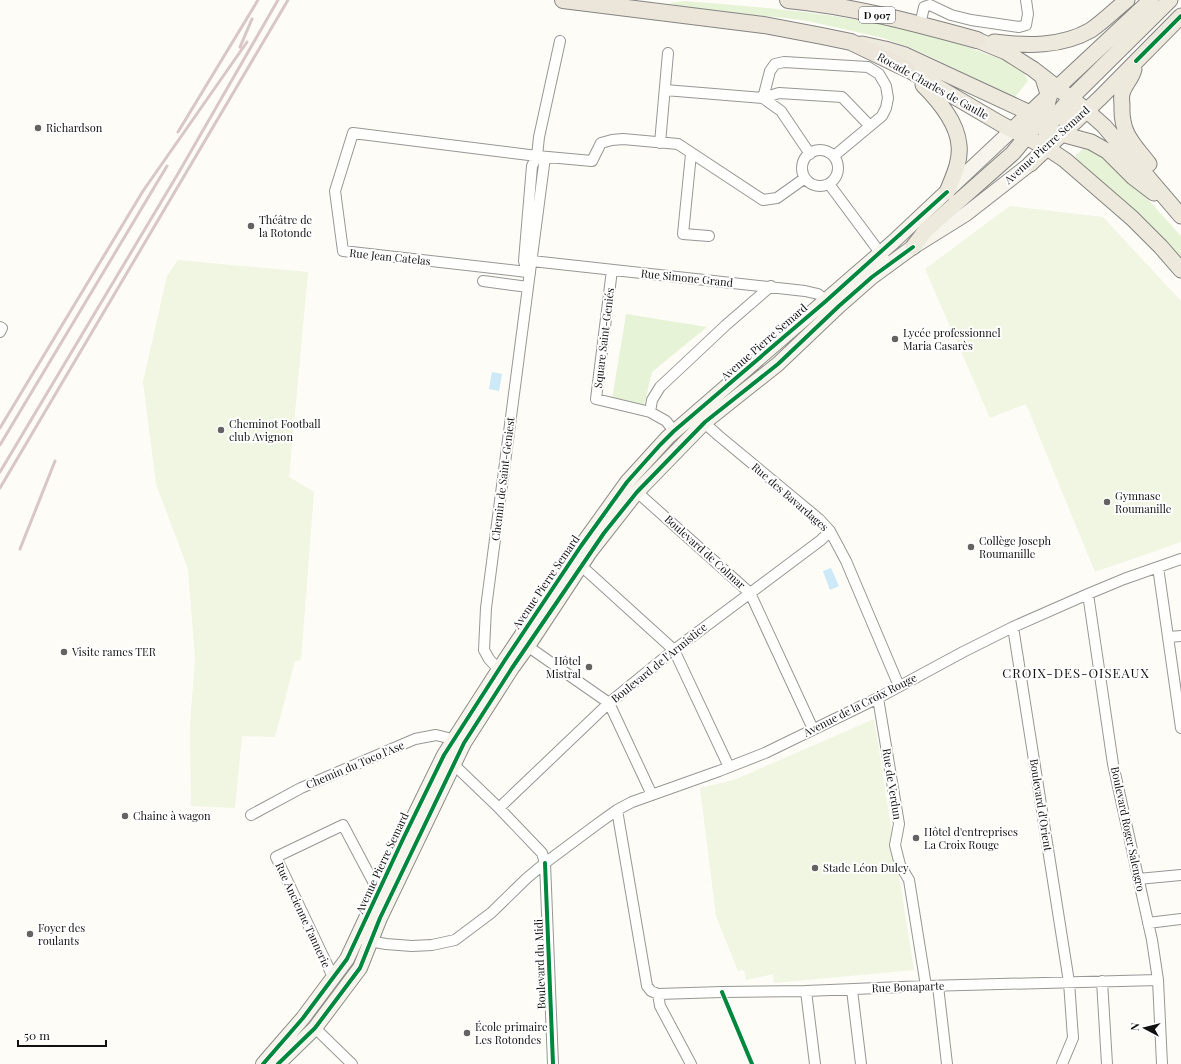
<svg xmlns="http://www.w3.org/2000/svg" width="1181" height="1064" viewBox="0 0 1181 1064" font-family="'Playfair Display',serif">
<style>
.green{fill:#e7f3d7}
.pitch{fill:#f0f6e1}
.water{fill:#cde8f7}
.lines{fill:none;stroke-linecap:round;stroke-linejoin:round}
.minor-casing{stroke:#979795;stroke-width:12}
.secondary-casing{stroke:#8e8d8b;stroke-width:16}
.primary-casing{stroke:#858482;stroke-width:17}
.trunk-casing{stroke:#858482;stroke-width:18}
.minor{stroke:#fffffe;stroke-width:10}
.secondary{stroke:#f6f4eb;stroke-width:14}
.primary{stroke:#ede9dc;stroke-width:15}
.trunk{stroke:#ece5da;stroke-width:16}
.rail{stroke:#d9c6c7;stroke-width:3}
.cycleway-casing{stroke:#fff;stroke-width:6}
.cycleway{stroke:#00873e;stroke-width:4}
.poi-dot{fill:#646362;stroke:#fff;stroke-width:1.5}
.labels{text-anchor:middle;stroke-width:4;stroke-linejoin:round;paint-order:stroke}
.shield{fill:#fff;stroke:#585858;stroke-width:1}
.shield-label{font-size:10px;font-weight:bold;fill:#111}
.street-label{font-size:11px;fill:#111;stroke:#fff}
.poi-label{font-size:11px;fill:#111;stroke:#fff;text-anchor:start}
.quarter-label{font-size:13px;letter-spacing:1px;fill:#111;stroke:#fff}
</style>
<rect width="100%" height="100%" fill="#fdfcf7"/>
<path class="green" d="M685 1C786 9 889 17 984 53 1000 59 1021 63 1028 81L1015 97 916 50 883 38 808 21 785 18 685 8 669 3Z
M1087 145 1114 162 1181 236V259L1081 166 1075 156Z
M626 314 707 327 652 372 644 406 612 399Z"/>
<path class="pitch" d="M1010 206 1103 217 1181 301V542L1095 572 1026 404 990 418 925 269Z
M178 260 308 272 289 477 314 492 301 660 295 661 275 737 242 736 235 808 191 806 190 725 195 658 188 569 156 484 143 382 167 276Z
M874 719 914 970 774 983 773 974 746 980 744 970 738 971 716 916 700 788 734 780Z"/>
<path class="water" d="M492 372 502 374 499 391 489 389Z
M831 568 839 586 830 590 823 571Z"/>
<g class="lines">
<g class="minor-casing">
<path id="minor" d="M920 25 924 7 930 5 951 15 971 20 1019 27 1026 25 1028 14 1026 0
M560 41 539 137 537 156 592 161 601 143 612 140 623 139 678 144 763 200 777 198 805 178
M665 90 763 98 781 111 810 154
M763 98 770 71 775 64 784 62 868 67 879 74 886 86 888 98 886 108 882 116 834 156
M763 98 779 93 842 97 870 126
M660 143 668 53
M802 168a18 18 0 1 1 36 0a18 18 0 1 1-36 0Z
M691 154 683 234 709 236
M829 184 884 258
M532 261 805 291 818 294 830 304
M612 270 596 399 650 412 666 421 674 431
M527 272 343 251 335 191 353 133 537 156 532 166 524 261 527 272 530 273
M483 281 528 287
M0 327 2 328 0 332
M650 412 652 400 660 387 726 325 771 286
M700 419 719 436 819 519 830 531 846 561 899 686
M637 492 750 593 813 729
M577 562 674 650 729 767
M1158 567 1181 728
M1088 594 1113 764 1152 940 1158 980 1162 1064
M1013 627 1069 982 1073 1038 1062 1064
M1169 637 1181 636
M523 643 609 703 652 795
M503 674 489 659 484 650 486 608 545 157
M878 698 899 824 895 845 900 865 909 880 926 986
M450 761 499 808 542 853 545 863 553 1064
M499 808 609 703 674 650 821 540 830 531
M617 810 647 986 651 991 658 994 722 992 806 991 926 986 1158 980
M251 815 301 788 415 739 436 735 460 741
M1138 879 1181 875
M1148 923 1181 919
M364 940 386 944 412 946 432 945 455 940 491 913 527 878 545 863 596 825 617 810 632 802 719 771 765 753 878 698 963 652 1013 627 1088 594 1124 579 1181 559
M333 977 276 857 343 825 378 891
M1102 981 1107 1064
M938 986 947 1064
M852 990 861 1064
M806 991 815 1064
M658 994 660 1006 691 1064
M315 1028 352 1064"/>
</g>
<g class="secondary-casing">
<path id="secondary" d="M263 1064 303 1018 347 959 403 839 444 755 505 660 581 546 627 482 668 437 893 242 1012 130
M278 1064 315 1028 360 968 380 918 464 743 512 668 528 646 590 552 637 492 705 422 778 364 839 306 872 277 913 247 966 214 1030 164"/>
</g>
<g class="primary-casing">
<path id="primary" d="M977 40 1006 52 1033 69 1086 110 1104 126 1181 216
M994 42C1026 46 1062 47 1091 30 1104 21 1115 10 1127 0
M862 44 885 49 905 55 1030 113 1054 118 1075 115 1086 110
M907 69 1001 124 1047 148 1065 160 1132 218 1161 247 1181 270
M1134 69C1132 79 1124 84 1122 94 1121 98 1122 102 1122 106 1121 134 1133 143 1149 164
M923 85C939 101 957 122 959 145 961 161 953 177 947 192
M1012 130 1151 0
M1054 132 1091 142 1107 151 1133 177 1154 193
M1047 148 1046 131 1054 118 1070 99 1170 0
M1030 164 1100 98 1181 16
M913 247 926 230 1013 153 1045 114 1049 97 1043 78"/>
</g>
<g class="trunk-casing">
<path id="trunk" d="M563 0 764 25 822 36 851 42 907 69
M788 0C852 6 915 23 977 40"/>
</g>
<use href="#minor" class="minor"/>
<use href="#secondary" class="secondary"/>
<use href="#primary" class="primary"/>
<use href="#trunk" class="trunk"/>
<path class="rail" d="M240 47 252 19
M178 132 258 0
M0 428 143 191 247 42
M0 445 167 166
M0 472 179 172 278 0
M0 488 288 0
M20 549 55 461"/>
<g class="cycleway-casing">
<path id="cycleway" d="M1136 61 1181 16
M545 863 553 1064
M722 992 752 1064
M263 1064 303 1018 347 959 403 839 444 755 505 660 581 546 627 482 660 445 674 431 826 301 947 192
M278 1064 315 1028 360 968 380 918 464 743 512 668 604 533 637 492 705 422 778 364 839 306 872 277 913 247"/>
</g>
<use href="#cycleway" class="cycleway"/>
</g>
<g class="poi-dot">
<circle cx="38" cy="128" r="4"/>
<circle cx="251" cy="226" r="4"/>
<circle cx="895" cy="339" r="4"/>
<circle cx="221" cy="430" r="4"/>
<circle cx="1107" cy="502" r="4"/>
<circle cx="971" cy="547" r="4"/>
<circle cx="64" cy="652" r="4"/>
<circle cx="589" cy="667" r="4"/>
<circle cx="125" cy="816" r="4"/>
<circle cx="916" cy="838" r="4"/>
<circle cx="815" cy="868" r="4"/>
<circle cx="30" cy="934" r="4"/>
<circle cx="467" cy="1033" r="4"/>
</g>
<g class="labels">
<rect class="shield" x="859" y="7" width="36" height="16" rx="3"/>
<g class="shield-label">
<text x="877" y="19">D 907</text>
</g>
<g class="street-label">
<text transform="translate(933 86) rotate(29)" y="4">Rocade Charles de Gaulle</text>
<text transform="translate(1047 145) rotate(-42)" y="4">Avenue Pierre Semard</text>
<text transform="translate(390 257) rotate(6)" y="4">Rue Jean Catelas</text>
<text transform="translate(687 278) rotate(6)" y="4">Rue Simone Grand</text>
<text transform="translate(604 338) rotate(-83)" y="4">Square Saint-Geniés</text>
<text transform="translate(764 342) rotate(-41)" y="4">Avenue Pierre Semard</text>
<text transform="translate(503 479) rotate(-83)" y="4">Chemin de Saint-Geniest</text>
<text transform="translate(790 497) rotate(41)" y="4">Rue des Bavardages</text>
<text transform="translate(705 552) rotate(42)" y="4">Boulevard de Colmar</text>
<text transform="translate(546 582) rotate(-56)" y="4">Avenue Pierre Semard</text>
<text transform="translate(659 663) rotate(-39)" y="4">Boulevard de l'Armistice</text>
<text transform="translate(860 705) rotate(-27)" y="4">Avenue de la Croix Rouge</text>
<text transform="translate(355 765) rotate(-23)" y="4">Chemin du Toco l'Ase</text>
<text transform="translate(892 784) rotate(81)" y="4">Rue de Verdun</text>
<text transform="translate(1041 805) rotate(81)" y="4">Boulevard d'Orient</text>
<text transform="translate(1128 829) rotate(78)" y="4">Boulevard Roger Salengro</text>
<text transform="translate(382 863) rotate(-65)" y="4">Avenue Pierre Semard</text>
<text transform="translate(303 915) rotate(65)" y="4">Rue Ancienne Tannerie</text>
<text transform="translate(540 964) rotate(-92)" y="4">Boulevard du Midi</text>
<text transform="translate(908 987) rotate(-2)" y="4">Rue Bonaparte</text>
</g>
<g class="poi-label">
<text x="46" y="132">Richardson</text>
<text x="259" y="224">Théâtre de<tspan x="259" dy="13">la Rotonde</tspan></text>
<text x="903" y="337">Lycée professionnel<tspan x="903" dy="13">Maria Casarès</tspan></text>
<text x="229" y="428">Cheminot Football<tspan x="229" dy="13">club Avignon</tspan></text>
<text x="1115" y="500">Gymnase<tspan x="1115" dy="13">Roumanille</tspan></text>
<text x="979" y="545">Collège Joseph<tspan x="979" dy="13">Roumanille</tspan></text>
<text x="72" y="656">Visite rames TER</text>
<text x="581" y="665" text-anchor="end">Hôtel<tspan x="581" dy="13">Mistral</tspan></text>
<text x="133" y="820">Chaine à wagon</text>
<text x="924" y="836">Hôtel d'entreprises<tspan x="924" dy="13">La Croix Rouge</tspan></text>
<text x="823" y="872">Stade Léon Dulcy</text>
<text x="38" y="932">Foyer des<tspan x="38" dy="13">roulants</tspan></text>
<text x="475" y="1031">École primaire<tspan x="475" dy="13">Les Rotondes</tspan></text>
</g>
<g class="quarter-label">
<text x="1076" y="678">CROIX-DES-OISEAUX</text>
</g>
</g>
<g transform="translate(1145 1028) rotate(277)" stroke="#ffffff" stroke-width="3" paint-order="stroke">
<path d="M0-3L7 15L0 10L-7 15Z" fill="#111111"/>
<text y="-6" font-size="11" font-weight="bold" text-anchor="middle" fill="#111111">N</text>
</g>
<path d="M18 1040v6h88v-6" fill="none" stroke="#111111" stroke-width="2"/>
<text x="24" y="1040" font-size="12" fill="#111111" stroke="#ffffff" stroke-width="3" paint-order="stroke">50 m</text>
</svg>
